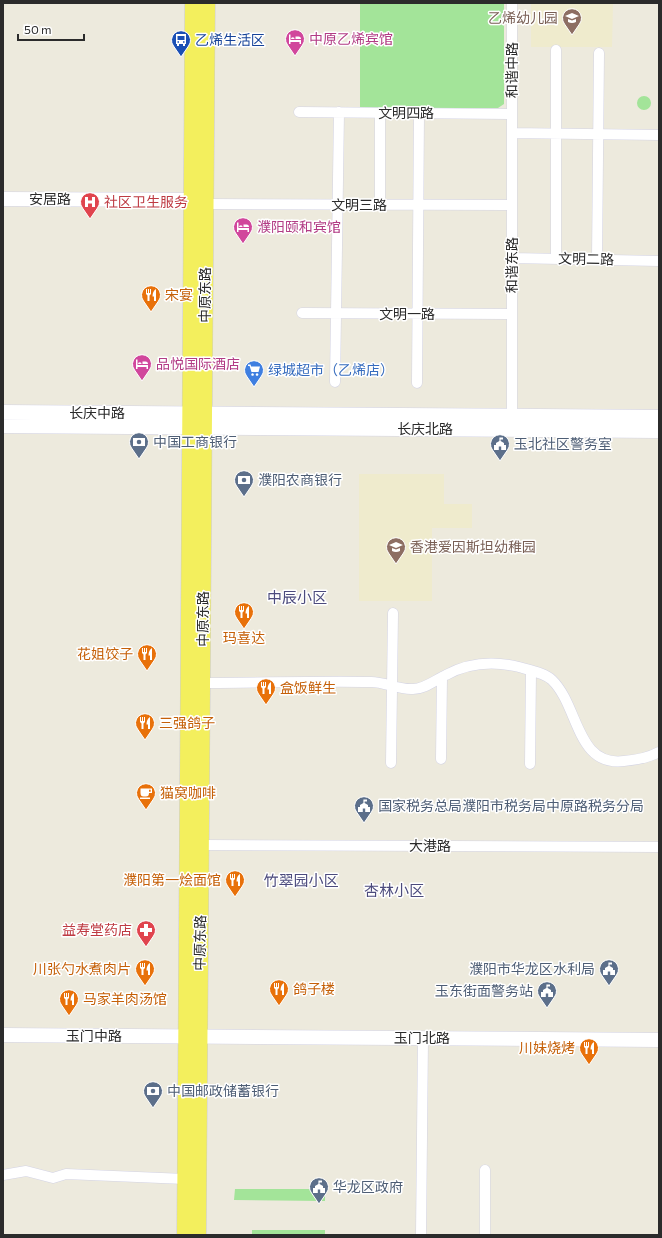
<svg xmlns="http://www.w3.org/2000/svg" width="662" height="1238" viewBox="0 0 662 1238" font-family="Commissioner,'Noto Sans SC',sans-serif">
<style>
.education{fill:#efebcd}
.green{fill:#a3e499}
.lines{fill:none;stroke-linecap:round;stroke-linejoin:round}
.street-casing{stroke:#d3d3e4;stroke-width:11}
.secondary-casing{stroke:#d3d3e4;stroke-width:15}
.primary-casing{stroke:#ccc;stroke-width:17}
.street{stroke:#fff;stroke-width:10}
.secondary{stroke:#fff;stroke-width:14}
.primary{stroke:#f3ef5d;stroke-width:16}
.labels{text-anchor:middle;stroke-width:3;stroke-linejoin:round;paint-order:stroke}
.education-label{font-size:14px;fill:#785e54;stroke:#fff;text-anchor:end}
.hotel-label{font-size:14px;fill:#b23c85;stroke:#fff;text-anchor:start}
.transit-label{font-size:14px;fill:#164399;stroke:#fff;text-anchor:start}
.street-label{font-size:14px;fill:#2b2b2b;stroke:#fff}
.health-label{font-size:14px;fill:#be3a42;stroke:#fff;text-anchor:start}
.food-label{font-size:14px;fill:#c56008;stroke:#fff;text-anchor:start}
.shop-label{font-size:14px;fill:#366cbe;stroke:#fff;text-anchor:start}
.service-label{font-size:14px;fill:#4e5e75;stroke:#fff;text-anchor:start}
.neighbourhood-label{font-size:15px;fill:#4c4b7d;stroke:#fff}
</style>
<rect width="100%" height="100%" fill="#edeadd"/>
<path class="education" d="M531 3H613L612 47H531Z
M359 474H444V504H472V528H432V601H359Z"/>
<path class="green" d="M360 3H504V104L498 108 360 109Z
M637 103a7 7 0 1 1 14 0a7 7 0 1 1-14 0Z
M312 1186H325V1201L234 1200 235 1189H311Z
M252 1230H325V1235H252Z"/>
<g class="lines">
<g class="street-casing">
<path id="street" d="M299 112 512 114
M512 133 659 135
M206 204 512 205
M380 205V113
M512 258 659 261
M556 259V50
M597 260 599 53
M302 313 512 314
M335 382 339 112
M417 383 419 113
M512 416V3
M202 683C258 683 315 681 371 682 385 682 399 690 413 689 425 689 435 680 446 675 468 663 494 661 519 667 529 670 545 673 552 680 579 706 576 767 624 761 637 760 648 758 659 752
M441 759 442 677
M391 763 393 613
M530 764 531 671
M201 845 659 847
M3 1175 26 1171 53 1178 66 1174 185 1179
M421 1235 423 1038
M485 1235V1170"/>
</g>
<g class="secondary-casing">
<path id="secondary" d="M3 199 192 200
M3 412 659 417
M3 426 659 431
M3 1035 659 1040"/>
</g>
<g class="primary-casing">
<path id="primary" d="M185 1235 193 3
M198 1235 207 3"/>
</g>
<use href="#street" class="street"/>
<use href="#secondary" class="secondary"/>
<use href="#primary" class="primary"/>
</g>
<defs>
<g id="school-pin" transform="scale(1)"><path d="M0 17L-7.5 6A9.5 9.5 0 1 1 7.5 6Z" fill="#8d6e63" stroke="#fff"/><path d="M0-5L7-2L0 1L-7-2ZM-4 1L0 2.5L4 1V4Q0 6-4 4Z" fill="#fff"/></g>
<g id="hotel-pin" transform="scale(1)"><path d="M0 17L-7.5 6A9.5 9.5 0 1 1 7.5 6Z" fill="#d1479c" stroke="#fff"/><path d="M-6-4.5h1.5V1H6V5H4.5V3h-9V5H-6ZM-4 0a1.8 1.8 0 1 1 3.6 0ZM.5 0V-2.5h3Q6-2.5 6 0Z" fill="#fff"/></g>
<g id="bus-pin" transform="scale(1)"><path d="M0 17L-7.5 6A9.5 9.5 0 1 1 7.5 6Z" fill="#1a4fb4" stroke="#fff"/><path d="M-5-6H5V4H4V6H2V4H-2V6H-4V4H-5ZM-3.5-4V0h7V-4ZM-3.5 1.2v1.5H-2V1.2ZM2 1.2v1.5H3.5V1.2Z" fill="#fff"/></g>
<g id="hospital-pin" transform="scale(1)"><path d="M0 17L-7.5 6A9.5 9.5 0 1 1 7.5 6Z" fill="#e0444e" stroke="#fff"/><path d="M-5-5h3v3.5h4V-5h3V5h-3V1.5h-4V5h-3Z" fill="#fff"/></g>
<g id="restaurant-pin" transform="scale(1)"><path d="M0 17L-7.5 6A9.5 9.5 0 1 1 7.5 6Z" fill="#e8710a" stroke="#fff"/><path d="M-5-6h1v4h1v-4h1v4h1v-4h1v5L-1.5 .5V6h-2V.5L-5-1ZM5-6V6H3V1.5H1.5Q1.5-4 5-6Z" fill="#fff"/></g>
<g id="supermarket-pin" transform="scale(1)"><path d="M0 17L-7.5 6A9.5 9.5 0 1 1 7.5 6Z" fill="#3f7fe0" stroke="#fff"/><path d="M-6-5.5h2.5l.6 2H6L4.5 2H-2.5L-4.4-4H-6ZM-1.5 3.2a1.3 1.3 0 1 0 .1 0ZM3 3.2a1.3 1.3 0 1 0 .1 0Z" fill="#fff"/></g>
<g id="bank-pin" transform="scale(1)"><path d="M0 17L-7.5 6A9.5 9.5 0 1 1 7.5 6Z" fill="#5c6f8a" stroke="#fff"/><path d="M-6-4H6V4H-6ZM0-2.3a2.3 2.3 0 1 0 0 4.6a2.3 2.3 0 1 0 0-4.6Z" fill="#fff"/></g>
<g id="civic-pin" transform="scale(1)"><path d="M0 17L-7.5 6A9.5 9.5 0 1 1 7.5 6Z" fill="#5c6f8a" stroke="#fff"/><path d="M-.6-6.5H3V-4.5H.6V-3L4-1V1h2V6H-6V1h2V-1L-.6-3ZM-1.2 2.5V6h2.4V2.5Z" fill="#fff"/></g>
<g id="cafe-pin" transform="scale(1)"><path d="M0 17L-7.5 6A9.5 9.5 0 1 1 7.5 6Z" fill="#e8710a" stroke="#fff"/><path d="M-5.5-4.5H6V0H3Q3 3.5 0 3.5H-2.5Q-5.5 3.5-5.5 0ZM3-3.2v2h1.7v-2ZM-6 4.5H4V6H-6Z" fill="#fff"/></g>
<g id="pharmacy-pin" transform="scale(1)"><path d="M0 17L-7.5 6A9.5 9.5 0 1 1 7.5 6Z" fill="#e0444e" stroke="#fff"/><path d="M-2-6h4v4h4v4h-4v4h-4v-4h-4v-4h4Z" fill="#fff"/></g>
</defs>
<g fill-rule="evenodd">
<use href="#school-pin" x="572" y="18"/>
<use href="#hotel-pin" x="295" y="39"/>
<use href="#bus-pin" x="181" y="40"/>
<use href="#hospital-pin" x="90" y="202"/>
<use href="#hotel-pin" x="243" y="227"/>
<use href="#restaurant-pin" x="151" y="295"/>
<use href="#hotel-pin" x="142" y="364"/>
<use href="#supermarket-pin" x="254" y="370"/>
<use href="#bank-pin" x="139" y="442"/>
<use href="#civic-pin" x="500" y="444"/>
<use href="#bank-pin" x="244" y="480"/>
<use href="#school-pin" x="396" y="547"/>
<use href="#restaurant-pin" x="244" y="612"/>
<use href="#restaurant-pin" x="147" y="654"/>
<use href="#restaurant-pin" x="266" y="688"/>
<use href="#restaurant-pin" x="145" y="723"/>
<use href="#cafe-pin" x="146" y="793"/>
<use href="#civic-pin" x="364" y="806"/>
<use href="#restaurant-pin" x="235" y="880"/>
<use href="#pharmacy-pin" x="146" y="930"/>
<use href="#restaurant-pin" x="145" y="969"/>
<use href="#civic-pin" x="609" y="969"/>
<use href="#restaurant-pin" x="279" y="989"/>
<use href="#civic-pin" x="547" y="991"/>
<use href="#restaurant-pin" x="69" y="999"/>
<use href="#restaurant-pin" x="589" y="1048"/>
<use href="#bank-pin" x="153" y="1091"/>
<use href="#civic-pin" x="319" y="1187"/>
</g>
<g class="labels">
<g class="education-label">
<text x="558" y="23">乙烯幼儿园</text>
<text x="410" y="552" text-anchor="start">香港爱因斯坦幼稚园</text>
</g>
<g class="hotel-label">
<text x="309" y="44">中原乙烯宾馆</text>
<text x="257" y="232">濮阳颐和宾馆</text>
<text x="156" y="369">品悦国际酒店</text>
</g>
<g class="transit-label">
<text x="195" y="45">乙烯生活区</text>
</g>
<g class="street-label">
<text transform="translate(512 70) rotate(-90)" y="5">和谐中路</text>
<text x="406" y="118">文明四路</text>
<text x="50" y="204">安居路</text>
<text x="359" y="210">文明三路</text>
<text transform="translate(586 259) rotate(1)" y="5">文明二路</text>
<text transform="translate(512 265) rotate(-90)" y="5">和谐东路</text>
<text transform="translate(205 295) rotate(-90)" y="5">中原东路</text>
<text x="407" y="319">文明一路</text>
<text x="97" y="418">长庆中路</text>
<text x="425" y="434">长庆北路</text>
<text transform="translate(203 619) rotate(-90)" y="5">中原东路</text>
<text x="430" y="851">大港路</text>
<text transform="translate(200 943) rotate(-89)" y="5">中原东路</text>
<text x="94" y="1041">玉门中路</text>
<text x="422" y="1043">玉门北路</text>
</g>
<g class="health-label">
<text x="104" y="207">社区卫生服务</text>
<text x="132" y="935" text-anchor="end">益寿堂药店</text>
</g>
<g class="food-label">
<text x="165" y="300">宋宴</text>
<text x="244" y="643" text-anchor="middle">玛喜达</text>
<text x="133" y="659" text-anchor="end">花姐饺子</text>
<text x="280" y="693">盒饭鲜生</text>
<text x="159" y="728">三强鸽子</text>
<text x="160" y="798">猫窝咖啡</text>
<text x="221" y="885" text-anchor="end">濮阳第一烩面馆</text>
<text x="131" y="974" text-anchor="end">川张勺水煮肉片</text>
<text x="293" y="994">鸽子楼</text>
<text x="83" y="1004">马家羊肉汤馆</text>
<text x="575" y="1053" text-anchor="end">川妹烧烤</text>
</g>
<g class="shop-label">
<text x="268" y="375">绿城超市（乙烯店）</text>
</g>
<g class="service-label">
<text x="153" y="447">中国工商银行</text>
<text x="514" y="449">玉北社区警务室</text>
<text x="258" y="485">濮阳农商银行</text>
<text x="378" y="811">国家税务总局濮阳市税务局中原路税务分局</text>
<text x="595" y="974" text-anchor="end">濮阳市华龙区水利局</text>
<text x="533" y="996" text-anchor="end">玉东街面警务站</text>
<text x="167" y="1096">中国邮政储蓄银行</text>
<text x="333" y="1192">华龙区政府</text>
</g>
<g class="neighbourhood-label">
<text x="297" y="603">中辰小区</text>
<text x="301" y="886">竹翠园小区</text>
<text x="394" y="896">杏林小区</text>
</g>
</g>
<rect width="662" height="1238" fill="none" stroke="#2b2b2b" stroke-width="8"/>
<path d="M18 34v6h66v-6" fill="none" stroke="#2b2b2b" stroke-width="2"/>
<text x="24" y="34" font-size="12" fill="#2b2b2b" stroke="#ffffff" stroke-width="3" paint-order="stroke">50 m</text>
</svg>
